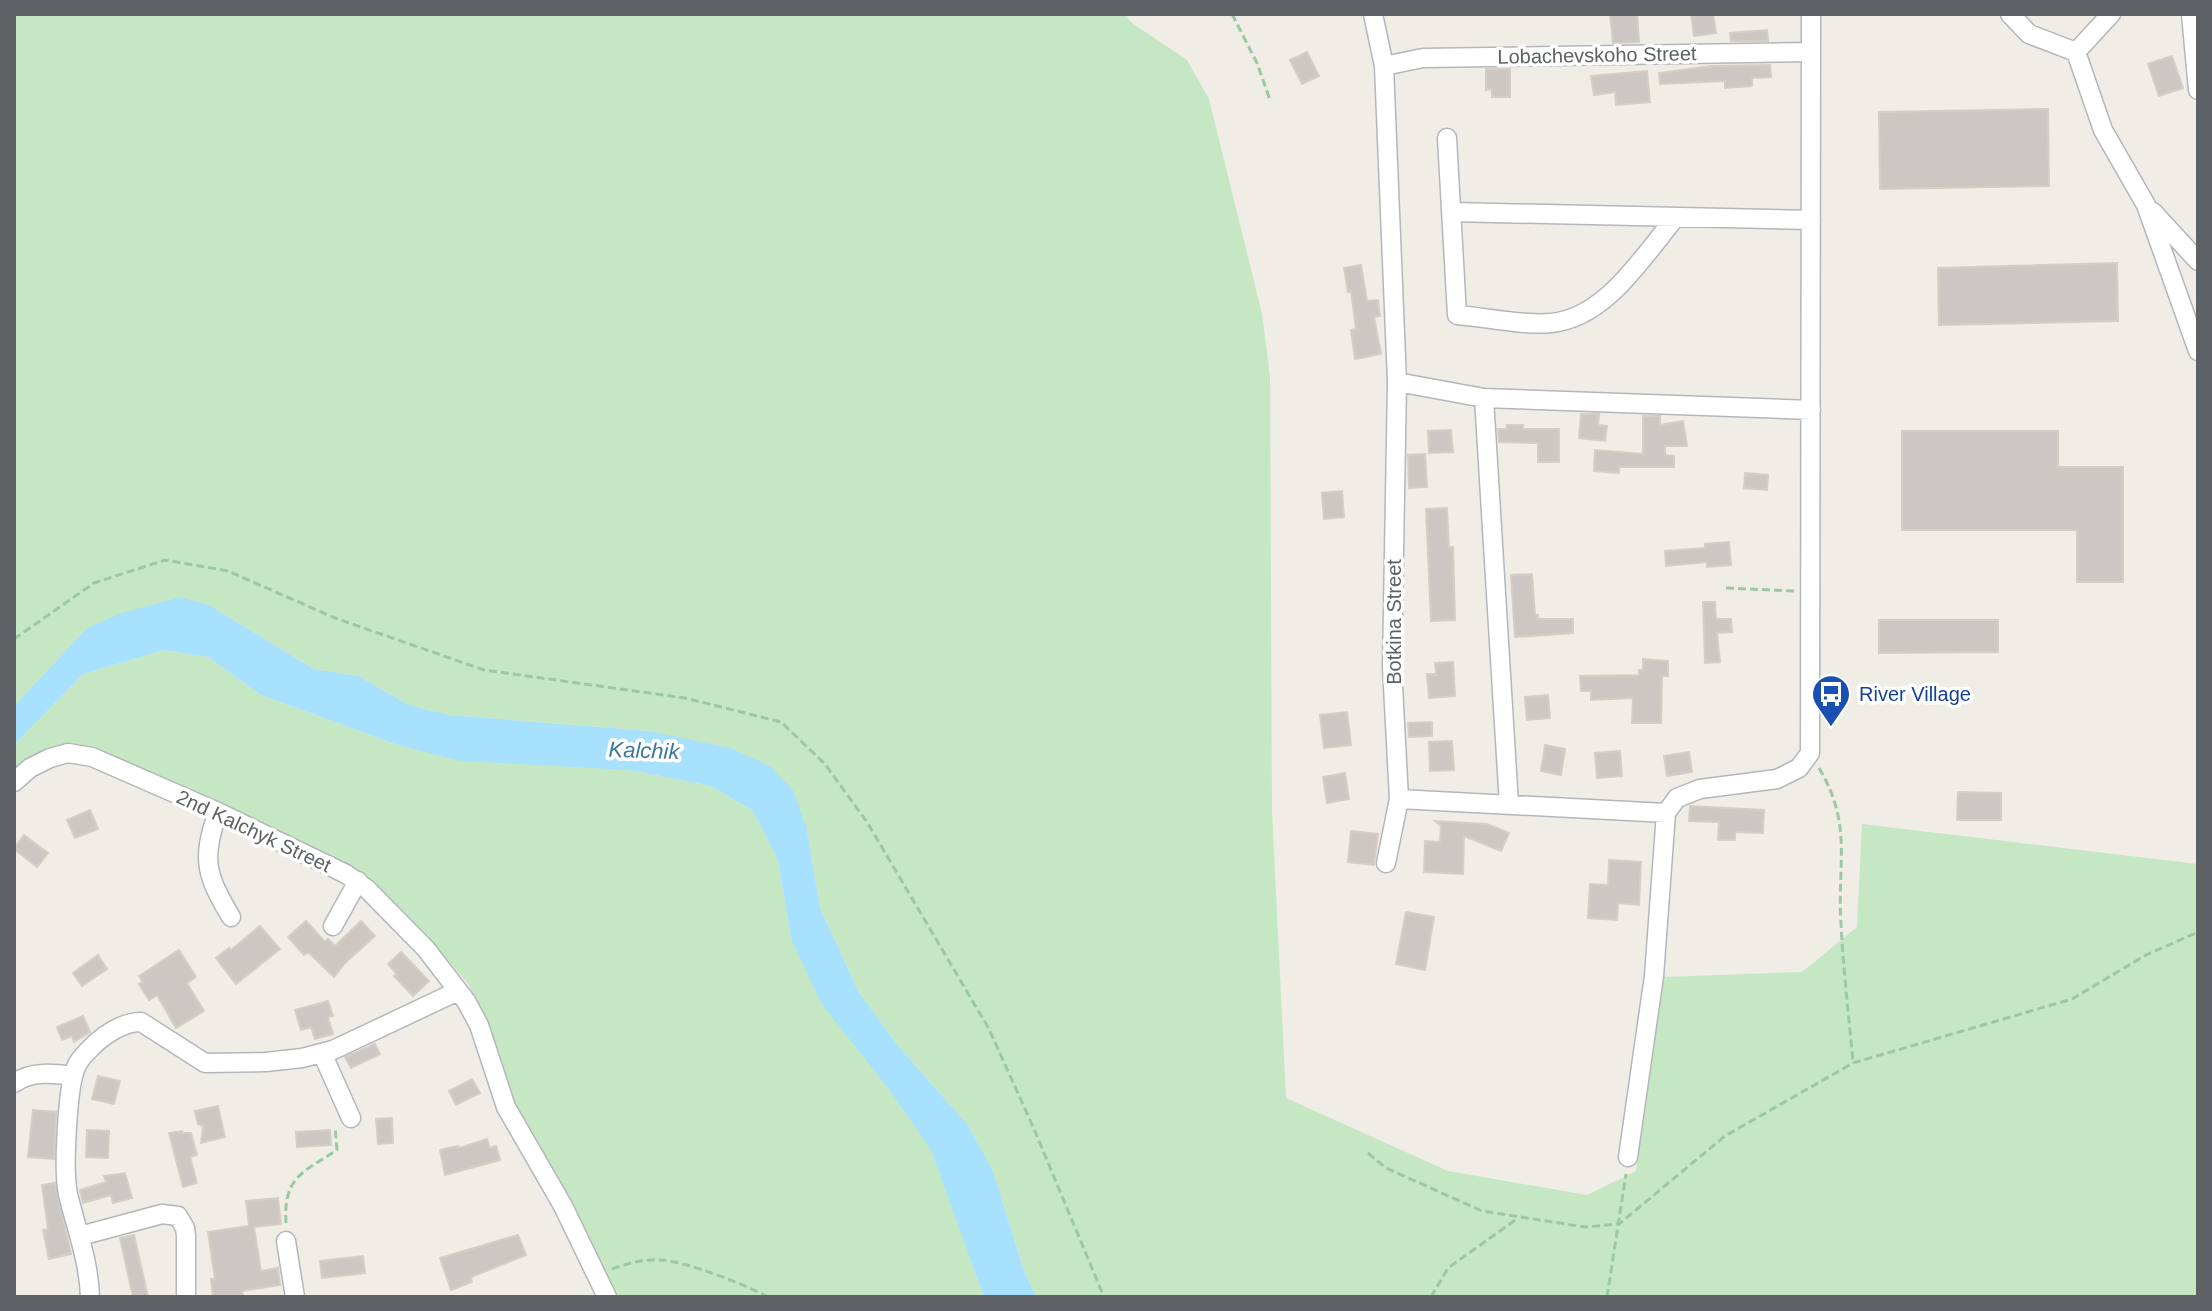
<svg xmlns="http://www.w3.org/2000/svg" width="2212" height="1311" viewBox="0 0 2212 1311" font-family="Helvetica,sans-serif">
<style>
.green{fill:#c6e7c3}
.water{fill:#a7e1fe}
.building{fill:#ccc7c3;stroke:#d5cec4;stroke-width:2}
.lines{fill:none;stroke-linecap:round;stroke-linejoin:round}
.minor-casing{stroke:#b3b7ba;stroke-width:21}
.path{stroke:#9cc8a5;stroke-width:3;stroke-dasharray:8 4;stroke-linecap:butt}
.minor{stroke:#fff;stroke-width:18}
.labels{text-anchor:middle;stroke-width:7;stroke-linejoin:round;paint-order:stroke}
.street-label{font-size:20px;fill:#5e6266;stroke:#fff}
.transit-label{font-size:20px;fill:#164399;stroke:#fff;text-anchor:start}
.water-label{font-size:22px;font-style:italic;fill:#3d779f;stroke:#fff}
</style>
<rect width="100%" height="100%" fill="#f0ede6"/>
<path class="green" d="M14 14H1125L1132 23 1187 60 1209 99 1262 314 1270 376 1272 811 1286 1098 1448 1171 1587 1195 1636 1171 1664 977 1802 972 1857 927 1862 824 2198 864V1297H1036L1023 1268 993 1171 968 1125 898 1046 858 991 820 908 807 830 649 731 450 715 409 705 358 676 314 669 209 605 86 629 14 706Z
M164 650 208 657 261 695 398 745 630 770 711 786 753 811 778 860 791 939 932 1150 984 1297H616L522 1120 508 1088 487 1023 469 985 448 960 362 876 100 750 77 747 14 773V745L83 674Z"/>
<path class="water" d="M181 597 209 605 314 669 358 676 409 705 450 715 649 731 730 748 770 766 793 790 807 830 820 908 858 991 898 1046 968 1125 993 1171 1023 1268 1036 1297H984L931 1150 888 1088 821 1003 791 939 778 860 753 811 711 786 630 770 461 761 398 745 261 695 208 657 164 650 83 674 14 745V706L86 629 118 614Z"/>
<path class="building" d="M1610 14H1637L1639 42 1613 43Z
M1691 14H1713L1716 33 1694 36Z
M1767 30 1768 41H1731L1730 33Z
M1307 52 1319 76 1302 84 1290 60Z
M2172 56 2183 88 2159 96 2148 64Z
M1770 65 1771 77 1752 78V86L1725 88V81L1660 84 1659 73 1711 66Z
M1486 69H1510V97H1492V89L1486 90Z
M1647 71 1650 102 1616 105 1615 92 1594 95 1591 76Z
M2048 109 2049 186 1880 189 1879 112Z
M2117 263 2118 321 1939 325 1938 268Z
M1361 265 1367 301 1378 300 1380 316 1374 317 1381 354 1355 359 1351 330 1356 329 1351 291 1348 292 1344 268Z
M1581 414H1599L1598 425 1607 426 1605 441 1579 438Z
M1643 416H1660V425L1683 421 1687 446H1665V455L1674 456V467H1619V473L1594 471 1595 450 1643 454Z
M1507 425H1523V429H1559V462H1538V443L1499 442 1498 429H1507Z
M1451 430 1453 452 1429 453 1428 431Z
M1902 431H2058V467H2123V582H2077V530H1902Z
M1425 454 1427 487 1409 488 1408 455Z
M1745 473 1768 475 1767 490 1744 488Z
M1342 491 1344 517 1324 519 1322 493Z
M1447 508 1449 547H1453L1455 620 1431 621 1426 509Z
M1729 542 1731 565 1707 567V562L1666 566 1665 551 1705 548V544Z
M1532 574 1535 615H1538V619H1573V633L1515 637 1511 575Z
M1703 602H1715L1716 619H1731L1732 632 1717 633 1720 662 1705 663Z
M1879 620H1998V652L1879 653Z
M1643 659 1668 661V676H1662L1661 723H1632L1633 698 1591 700V691H1581L1580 676 1639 675V670H1643Z
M1453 662 1455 696 1429 698 1427 674H1436L1435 663Z
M1548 695 1550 718 1527 720 1525 697Z
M1347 712 1351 745 1324 748 1320 715Z
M1432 722V736L1409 737 1408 723Z
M1452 741 1454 770 1430 771 1429 742Z
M1545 745 1565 749 1561 775 1541 771Z
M1620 751 1622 776 1597 778 1595 753Z
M1689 752 1692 772 1667 776 1664 756Z
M1345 773 1349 799 1327 803 1323 777Z
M1958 792 2001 793V820H1957Z
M1690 806 1764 810 1763 833 1735 832V840H1718L1719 822 1689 821Z
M90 810 98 829 75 838 67 820Z
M1435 821 1487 824 1509 833 1501 851 1464 836 1463 874 1424 872 1425 841 1440 842 1441 826Z
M1351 831 1378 834 1374 865 1348 862Z
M24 835 48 853 37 867 14 849Z
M1609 860 1641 862 1639 905 1618 903 1617 920 1588 918 1590 884 1608 885Z
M1406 912 1434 917 1425 970 1396 964Z
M306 921 325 942 328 939 335 946 361 921 375 936 345 963 334 977 308 952 304 955 288 937Z
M260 926 280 949 236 984 216 958 229 948 231 950Z
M179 950 196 977 187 983 204 1011 176 1028 157 995 149 1000 139 984 143 982 139 976Z
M401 952 429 981 413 996 394 976 397 974 388 964Z
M98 955 107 969 82 986 73 973Z
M328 1001 333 1016 328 1017 333 1034 315 1039 311 1027 301 1030 295 1010Z
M83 1016 90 1032 74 1042 72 1036 62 1040 57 1027Z
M375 1044 380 1054 351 1068 345 1057Z
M98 1076 120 1081 114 1104 92 1099Z
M472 1079 480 1093 456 1105 449 1091Z
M218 1106 225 1137 201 1143 203 1126 198 1124 195 1111Z
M33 1110 56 1112 54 1159 28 1157Z
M392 1118 393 1143 378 1144 376 1119Z
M87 1130 109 1131 108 1158 86 1157Z
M330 1130 331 1145 297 1147 296 1132Z
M182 1131 183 1133H191L197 1155 190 1157 197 1183 183 1187 169 1133Z
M487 1139 490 1148 496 1146 500 1160 445 1175 440 1150 458 1146 459 1148Z
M125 1173 132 1198 113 1203 111 1195 83 1203 80 1190 106 1182 104 1176Z
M55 1183 71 1254 49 1259 43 1230 48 1229 42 1185Z
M278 1198 281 1224 254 1227 261 1271 278 1268 280 1285 242 1291 243 1297H213L211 1279H215L208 1232 249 1226 246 1201Z
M134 1235 148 1297H133L120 1238Z
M518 1235 526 1255 471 1277 472 1282 451 1290 440 1258Z
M363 1256 365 1273 322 1278 320 1261Z"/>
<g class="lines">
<g class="minor-casing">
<path id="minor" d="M1373 14 1384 66 1397 382 1392 667 1399 799 1386 863
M2010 14 2029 34 2076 52
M2191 14 2198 90
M2076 52 2103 130 2146 205 2198 351
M2076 52 2111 14
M1384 66 1423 58 1811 52
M1447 138 1457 315C1484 317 1525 326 1551 323 1606 318 1643 256 1676 217
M1452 212 1811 220
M2153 212 2198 261
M1397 382 1484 398 1811 410
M1484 398 1509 805
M14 782 30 768 50 758 68 753 92 757 218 812 346 874 367 889 426 949 466 1001 479 1025 506 1107 563 1206 607 1297
M1399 799 1666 813
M218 812C201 859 206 875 231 917
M1666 813 1677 798 1700 789 1777 779 1799 768 1810 753 1811 14
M333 926 358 881
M322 1053 351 1118
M14 1083C32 1071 52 1073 73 1076
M1628 1157 1654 976 1666 813
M80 1236 162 1214 178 1216 185 1228 186 1236V1297
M286 1241 295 1297
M90 1297C89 1261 76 1228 68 1194 63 1172 67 1084 77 1065 81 1056 90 1049 97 1042 110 1031 124 1022 141 1022L205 1063 266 1062 302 1058 333 1050 458 991"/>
</g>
<path class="path" d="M1232 14 1257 63 1270 100
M1726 588 1794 591
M14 639 94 583 165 560 228 571 335 618 484 670 685 698 781 722 825 764 867 822 989 1029 1034 1129 1104 1297
M1819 768C1853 825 1837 863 1841 923 1843 969 1849 1016 1853 1063
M1368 1153 1386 1168 1482 1211 1585 1227 1619 1224 1725 1136 1853 1063 2072 999 2146 955 2198 932
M286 1223C283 1176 304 1172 337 1150L335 1127
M612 1269C628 1263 644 1259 661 1260 688 1262 744 1284 768 1297
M923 1297H924
M1431 1297 1448 1268 1518 1218
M1607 1297 1626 1174"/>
<use href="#minor" class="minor"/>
</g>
<defs>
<g id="bus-pin" transform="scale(2)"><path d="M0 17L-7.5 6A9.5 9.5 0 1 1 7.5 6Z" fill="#1a4fb4" stroke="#fff"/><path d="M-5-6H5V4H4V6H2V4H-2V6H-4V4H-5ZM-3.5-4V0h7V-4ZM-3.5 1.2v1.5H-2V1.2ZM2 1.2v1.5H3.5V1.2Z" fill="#fff"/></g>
</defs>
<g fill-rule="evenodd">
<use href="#bus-pin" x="1831" y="694"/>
</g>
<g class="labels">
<g class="street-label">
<text transform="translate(1597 55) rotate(-1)" y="7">Lobachevskoho Street</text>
<text transform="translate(1394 622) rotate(-90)" y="7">Botkina Street</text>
<text transform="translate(254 831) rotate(25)" y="7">2nd Kalchyk Street</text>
</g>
<g class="transit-label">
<text x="1859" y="701">River Village</text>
</g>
<g class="water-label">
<text transform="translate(644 750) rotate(2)" y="8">Kalchik</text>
</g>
</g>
<rect width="2212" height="1311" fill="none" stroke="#5e6266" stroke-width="32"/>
</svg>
